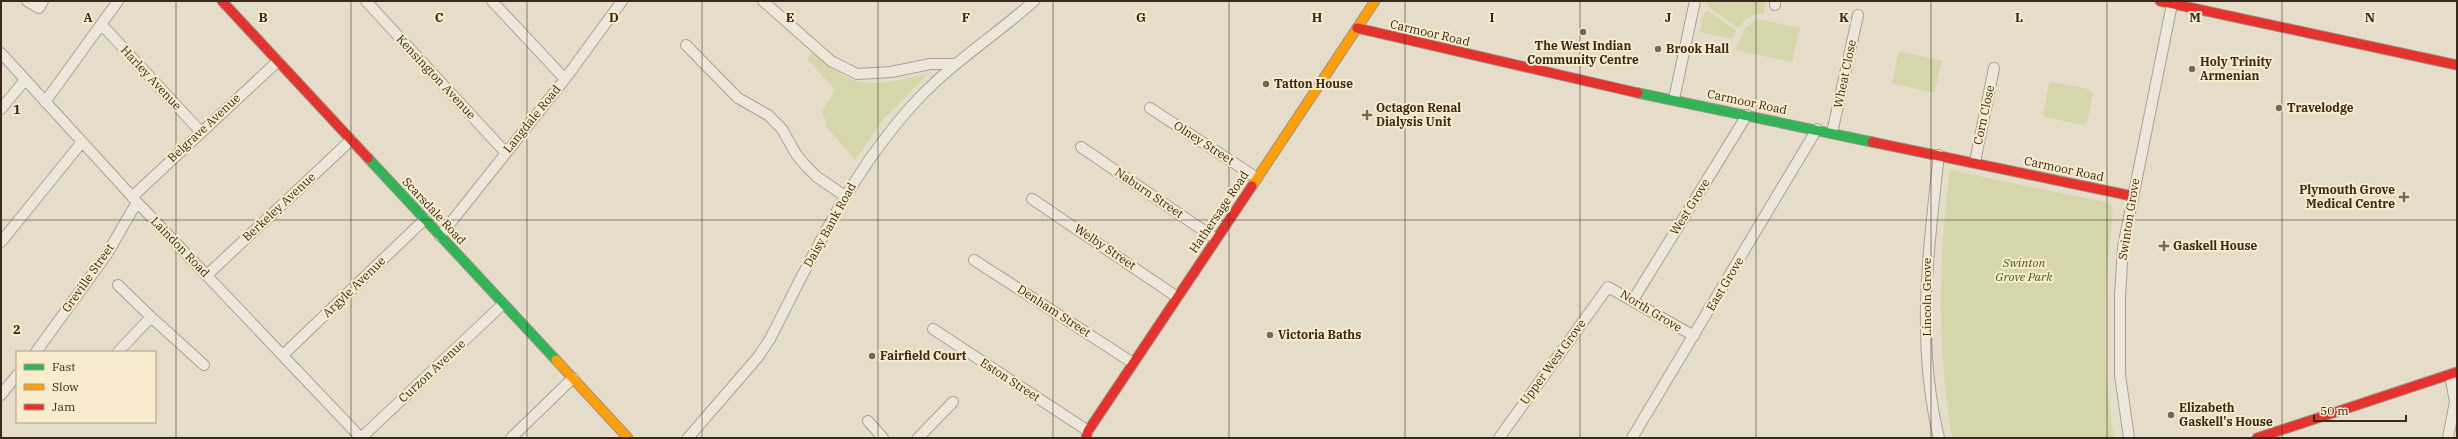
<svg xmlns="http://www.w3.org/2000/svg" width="2458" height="439" viewBox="0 0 2458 439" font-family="'IBM Plex Serif',serif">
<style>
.green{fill:#d5d6a9}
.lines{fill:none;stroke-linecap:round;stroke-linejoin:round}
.street-casing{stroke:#aaa193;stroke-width:12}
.fast-casing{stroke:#999183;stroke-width:11}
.slow-casing{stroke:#999183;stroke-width:11}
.jam-casing{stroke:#999183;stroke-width:11}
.street{stroke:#ede7db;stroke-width:10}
.fast{stroke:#30b455;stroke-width:9}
.slow{stroke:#ff9f0a;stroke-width:9}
.jam{stroke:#e5322d;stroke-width:9}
.grid{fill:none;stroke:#38291a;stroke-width:1;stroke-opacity:0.55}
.poi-dot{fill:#756857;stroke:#f8eccc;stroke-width:1.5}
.labels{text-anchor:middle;stroke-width:4;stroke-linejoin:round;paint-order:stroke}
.street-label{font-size:12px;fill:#38291a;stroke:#f8eccc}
.poi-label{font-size:12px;font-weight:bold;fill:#38291a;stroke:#f8eccc;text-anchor:start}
.park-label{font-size:12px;font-style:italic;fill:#48571f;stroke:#f8eccc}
.grid-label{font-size:13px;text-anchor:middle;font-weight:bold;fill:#38291a;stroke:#f8eccc;stroke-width:4;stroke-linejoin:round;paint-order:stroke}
</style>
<rect width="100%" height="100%" fill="#e5ddc9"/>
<path class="green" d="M1757 1 1766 3 1763 14C1752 13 1744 20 1738 28L1710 8 1707 2Z
M1708 11 1736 31 1732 39 1700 32 1704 13Z
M1757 19 1800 28 1792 62 1735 50 1745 28Z
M1899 51 1942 61 1934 93 1892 83Z
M813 52C858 94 872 85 928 74L884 118 855 160 825 125 826 121 822 113C825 104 834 97 834 88L807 59Z
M2053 82 2088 89 2093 93 2087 122 2083 125 2045 117 2043 114 2049 84Z
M1950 170 2109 203 2113 209C2104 285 2101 361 2114 438H1952C1937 348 1938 260 1950 170Z"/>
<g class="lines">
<g class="street-casing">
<path id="street" d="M27 1 39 8 43 1
M366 1 505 152
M492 1 565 79
M763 1 831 61 857 74 891 72 930 64H956
M1775 5V1
M102 25 200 131
M686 45 738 98 768 115 782 129 796 154 806 166 817 177 845 196
M1 53 137 202 361 438
M1674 99 1695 1
M45 102 118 1
M1150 108 1257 178
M1 109 25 80
M1832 133 1858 15
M1081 147 1216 239
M1939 155C1928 249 1916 344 1939 438
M1975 162 1994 68
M132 197 278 61
M1032 199 1177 297
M440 236 565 79 622 1
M1 242 82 142
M974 260 1133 363
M207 275 351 140
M118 285 151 317
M1633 300 1747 115
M933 329 1088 431
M36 352 107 254 137 202
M118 352 151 317 204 365
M283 355 425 219
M1 395 17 375
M868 421 883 438
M361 438 503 304
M511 438 573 378
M688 438 758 357 770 339C814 253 851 171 918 99 953 62 996 35 1034 1
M918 438 953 402
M1499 438 1608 287 1694 336
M1632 438 1817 129
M2129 438 2120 375V296L2123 247 2172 4
M2448 438 2455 402 2450 375"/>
</g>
<g class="fast-casing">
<path id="fast" d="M1638 93 1872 142
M368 158 556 360"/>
</g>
<g class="slow-casing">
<path id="slow" d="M1252 186 1375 1
M556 360 628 438"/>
</g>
<g class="jam-casing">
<path id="jam" d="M222 1 368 158
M2160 1 2457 65
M1357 28 1638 93
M1872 142 2132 196
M1086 438 1088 431 1252 186
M2257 438 2457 372"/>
</g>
<use href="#street" class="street"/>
<use href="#fast" class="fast"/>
<use href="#slow" class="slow"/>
<use href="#jam" class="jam"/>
</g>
<path class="grid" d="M176 1V438M351 1V438M527 1V438M702 1V438M878 1V438M1053 1V438M1229 1V438M1405 1V438M1580 1V438M1756 1V438M1931 1V438M2107 1V438M2282 1V438M1 220H2457"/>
<g class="poi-dot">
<circle cx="1583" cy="32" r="4"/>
<circle cx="1658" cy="49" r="4"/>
<circle cx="2192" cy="69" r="4"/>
<circle cx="1266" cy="84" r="4"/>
<circle cx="2279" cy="108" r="4"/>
<path d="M1365 109h4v4h4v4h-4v4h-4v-4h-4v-4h4z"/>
<path d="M2402 191h4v4h4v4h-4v4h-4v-4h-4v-4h4z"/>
<path d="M2162 240h4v4h4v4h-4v4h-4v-4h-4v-4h4z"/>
<circle cx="1270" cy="335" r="4"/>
<circle cx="872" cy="356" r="4"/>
<circle cx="2171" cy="415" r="4"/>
</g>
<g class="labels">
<g class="street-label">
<text transform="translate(1430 33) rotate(13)" y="4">Carmoor Road</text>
<text transform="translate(1845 74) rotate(-78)" y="4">Wheat Close</text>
<text transform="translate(436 77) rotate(47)" y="4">Kensington Avenue</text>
<text transform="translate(151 78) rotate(47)" y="4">Harley Avenue</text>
<text transform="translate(1747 102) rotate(12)" y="4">Carmoor Road</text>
<text transform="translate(1984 115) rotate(-78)" y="4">Corn Close</text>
<text transform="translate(532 119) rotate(-51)" y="4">Langdale Road</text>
<text transform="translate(204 128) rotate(-43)" y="4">Belgrave Avenue</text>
<text transform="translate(1204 143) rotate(33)" y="4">Olney Street</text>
<text transform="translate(2064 169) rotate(12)" y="4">Carmoor Road</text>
<text transform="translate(1149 193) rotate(34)" y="4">Naburn Street</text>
<text transform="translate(279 207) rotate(-43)" y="4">Berkeley Avenue</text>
<text transform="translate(1690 207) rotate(-58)" y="4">West Grove</text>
<text transform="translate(434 211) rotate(47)" y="4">Scarsdale Road</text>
<text transform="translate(1219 212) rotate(-56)" y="4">Hathersage Road</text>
<text transform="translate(2129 219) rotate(-81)" y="4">Swinton Grove</text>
<text transform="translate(830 225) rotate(-61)" y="4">Daisy Bank Road</text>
<text transform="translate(180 247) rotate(46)" y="4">Laindon Road</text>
<text transform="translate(1105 247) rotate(34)" y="4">Welby Street</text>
<text transform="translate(88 278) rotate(-55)" y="4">Greville Street</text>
<text transform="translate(1725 284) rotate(-59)" y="4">East Grove</text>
<text transform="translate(354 287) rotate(-44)" y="4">Argyle Avenue</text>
<text transform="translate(1927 297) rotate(-90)" y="4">Lincoln Grove</text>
<text transform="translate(1054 311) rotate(33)" y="4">Denham Street</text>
<text transform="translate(1651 311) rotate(31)" y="4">North Grove</text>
<text transform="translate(1553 362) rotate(-54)" y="4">Upper West Grove</text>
<text transform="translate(432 371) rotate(-43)" y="4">Curzon Avenue</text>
<text transform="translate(1010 380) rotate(33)" y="4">Eston Street</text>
</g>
<g class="poi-label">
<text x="1583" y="50" text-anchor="middle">The West Indian<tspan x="1583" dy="14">Community Centre</tspan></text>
<text x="1666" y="53">Brook Hall</text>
<text x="2200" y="66">Holy Trinity<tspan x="2200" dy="14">Armenian</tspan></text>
<text x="1274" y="88">Tatton House</text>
<text x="1376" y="112">Octagon Renal<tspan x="1376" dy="14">Dialysis Unit</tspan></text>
<text x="2287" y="112">Travelodge</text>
<text x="2395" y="194" text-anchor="end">Plymouth Grove<tspan x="2395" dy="14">Medical Centre</tspan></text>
<text x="2173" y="250">Gaskell House</text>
<text x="1278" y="339">Victoria Baths</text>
<text x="880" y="360">Fairfield Court</text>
<text x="2179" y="412">Elizabeth<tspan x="2179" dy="14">Gaskell's House</tspan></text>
</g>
<g class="park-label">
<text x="2024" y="267">Swinton<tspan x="2024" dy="14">Grove Park</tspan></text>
</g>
</g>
<g class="grid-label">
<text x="88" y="22">A</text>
<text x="263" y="22">B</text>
<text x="439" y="22">C</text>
<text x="614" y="22">D</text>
<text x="790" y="22">E</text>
<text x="966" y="22">F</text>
<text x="1141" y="22">G</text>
<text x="1317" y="22">H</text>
<text x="1492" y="22">I</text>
<text x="1668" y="22">J</text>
<text x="1844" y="22">K</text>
<text x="2019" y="22">L</text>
<text x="2195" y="22">M</text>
<text x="2370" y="22">N</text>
<text x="17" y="114">1</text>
<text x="17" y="334">2</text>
</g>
<rect width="2458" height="439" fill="none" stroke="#38291a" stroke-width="4"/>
<rect x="16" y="351" width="140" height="72" fill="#f8eccc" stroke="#ab9e85"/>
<rect x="24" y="364" width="20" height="6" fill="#30b455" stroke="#ab9e85"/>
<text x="52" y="371" font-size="12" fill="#38291a">Fast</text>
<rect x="24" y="384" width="20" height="6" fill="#ff9f0a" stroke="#ab9e85"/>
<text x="52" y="391" font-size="12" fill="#38291a">Slow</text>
<rect x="24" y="404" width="20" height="6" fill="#e5322d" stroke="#ab9e85"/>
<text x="52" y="411" font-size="12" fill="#38291a">Jam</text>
<path d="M2314 415v6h92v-6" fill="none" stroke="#38291a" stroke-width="2"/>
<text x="2320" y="415" font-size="12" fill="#38291a" stroke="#f8eccc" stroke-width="3" paint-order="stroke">50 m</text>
</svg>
